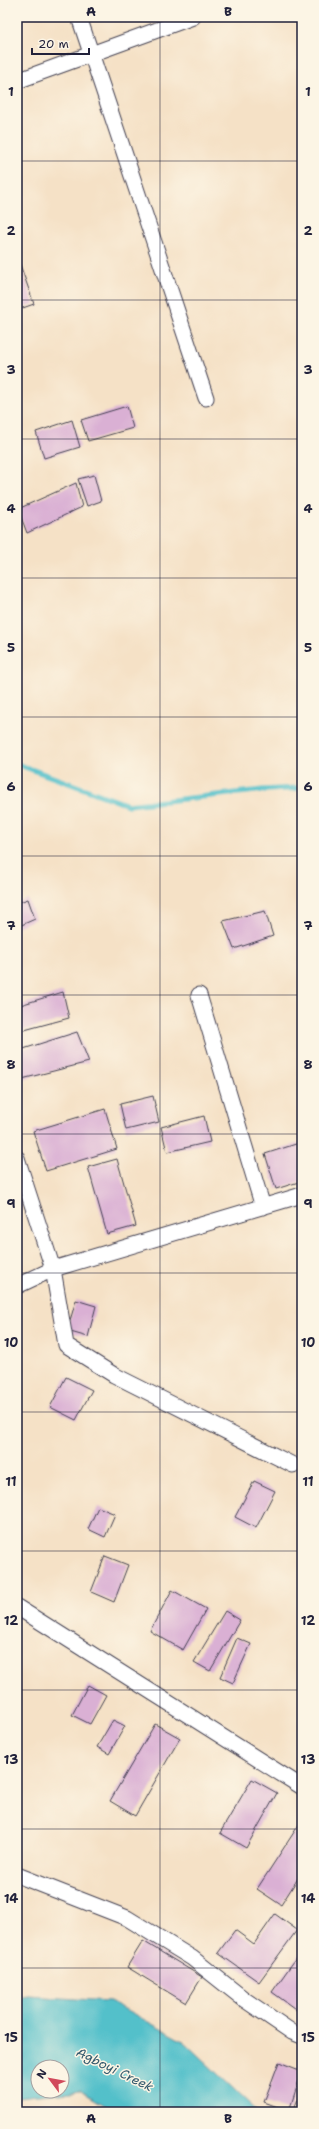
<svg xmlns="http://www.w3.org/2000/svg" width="319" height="2129" viewBox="0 0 319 2129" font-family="'Shantell Sans',sans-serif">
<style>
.water{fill:#52c0ca;stroke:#3a7182;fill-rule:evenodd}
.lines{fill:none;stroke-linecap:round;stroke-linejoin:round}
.stream{stroke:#52c0ca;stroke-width:5.5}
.building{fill:#dab0d4}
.street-casing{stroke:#423f50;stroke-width:17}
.street{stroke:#fff;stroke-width:15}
.grid{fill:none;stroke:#22223b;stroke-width:1;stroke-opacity:0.55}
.labels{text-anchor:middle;stroke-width:3;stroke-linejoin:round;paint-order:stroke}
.water-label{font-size:13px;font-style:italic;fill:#33596d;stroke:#fcf5e5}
.neatline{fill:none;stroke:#22223b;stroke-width:1.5}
.grid-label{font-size:13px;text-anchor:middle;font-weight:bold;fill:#22223b}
</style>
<rect width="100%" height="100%" fill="#fcf5e5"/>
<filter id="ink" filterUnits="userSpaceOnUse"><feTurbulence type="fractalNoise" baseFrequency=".025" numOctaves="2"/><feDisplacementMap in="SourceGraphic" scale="8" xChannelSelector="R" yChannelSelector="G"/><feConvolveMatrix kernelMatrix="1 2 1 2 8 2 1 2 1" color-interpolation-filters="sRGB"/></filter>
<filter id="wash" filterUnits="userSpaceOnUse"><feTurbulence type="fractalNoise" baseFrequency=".012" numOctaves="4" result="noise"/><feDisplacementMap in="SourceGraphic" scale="16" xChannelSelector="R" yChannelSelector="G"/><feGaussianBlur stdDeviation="0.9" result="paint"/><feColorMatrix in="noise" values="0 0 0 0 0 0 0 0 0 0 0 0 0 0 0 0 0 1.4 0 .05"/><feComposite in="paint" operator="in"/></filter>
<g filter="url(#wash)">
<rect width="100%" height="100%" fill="#f5e1c6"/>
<path class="water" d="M28 1996 110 2001 183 2041 258 2112H116L81 2091 17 2097V1998ZM38 2067H62V2091H38Z"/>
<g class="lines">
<path class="stream" d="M17 764 128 805 264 790 302 788"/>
</g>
<g id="blocks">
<path class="building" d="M17 256 34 304 17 310Z
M127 406 133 428 88 441 81 420Z
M72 420 80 447 44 458 36 432Z
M94 475 101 501 87 506 78 479Z
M76 483 82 507 27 533 18 509Z
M28 899 35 919 17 927V903Z
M265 911 273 936 234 949 223 921Z
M63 992 69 1018 17 1032V1006Z
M77 1032 89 1062 18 1080 17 1051Z
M153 1096 159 1122 126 1130 120 1104Z
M105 1109 117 1149 46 1171 33 1131Z
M204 1116 210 1142 167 1152 161 1127Z
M299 1143 302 1155V1181L276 1189 265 1154Z
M117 1159 136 1226 107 1234 88 1167Z
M76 1300 96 1306 88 1337 67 1331Z
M66 1377 92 1390 76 1420 50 1407Z
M254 1481 275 1491 256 1528 235 1517Z
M98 1507 115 1514 105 1537 88 1529Z
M105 1556 128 1565 114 1602 91 1592Z
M172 1590 206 1609 183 1650 150 1631Z
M225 1611 240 1620 210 1671 194 1662Z
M237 1638 251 1644 233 1683 220 1677Z
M88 1685 106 1695 90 1724 72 1715Z
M113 1720 125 1726 109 1754 97 1747Z
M155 1724 180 1738 135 1816 110 1801Z
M252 1779 277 1793 246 1848 220 1833Z
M302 1820V1872L281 1905 257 1889Z
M275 1914 297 1930 259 1982 218 1953 235 1930 254 1944Z
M143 1941 202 1977 186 2003 127 1967Z
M302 1950V2005L298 2011 272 1992Z
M279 2062 302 2071 289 2111 264 2102Z
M302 2088V2112H293Z"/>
</g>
</g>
<g filter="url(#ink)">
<use href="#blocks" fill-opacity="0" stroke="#423f50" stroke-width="1"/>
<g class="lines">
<g class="street-casing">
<path id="street" d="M79 17 206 398
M17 81 193 17
M199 995 263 1207
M17 1158 53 1269 66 1345 114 1375 293 1465
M17 1286 53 1269 302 1195
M17 1607 302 1787
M17 1875 127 1918 192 1958 245 2000 292 2032 302 2036"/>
</g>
<use href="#street" class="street"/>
</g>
</g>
<path class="grid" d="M160 17V2112M17 161H302M17 300H302M17 439H302M17 578H302M17 717H302M17 856H302M17 995H302M17 1134H302M17 1273H302M17 1412H302M17 1551H302M17 1690H302M17 1829H302M17 1968H302"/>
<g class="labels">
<g class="water-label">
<text transform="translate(115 2069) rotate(26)" y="5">Agboyi Creek</text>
</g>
</g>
<rect width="319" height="2129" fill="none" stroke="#fcf5e5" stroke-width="44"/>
<g transform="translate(50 2079) rotate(302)"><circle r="19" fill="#fcf5e5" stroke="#a5a1a1"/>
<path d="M0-3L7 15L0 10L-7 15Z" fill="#d1495b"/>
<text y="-6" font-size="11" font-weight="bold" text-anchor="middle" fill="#22223b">N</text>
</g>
<path d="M32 48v6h57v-6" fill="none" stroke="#22223b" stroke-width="2"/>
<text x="38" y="48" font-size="12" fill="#22223b" stroke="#fcf5e5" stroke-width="3" paint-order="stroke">20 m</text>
<rect x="22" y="22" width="275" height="2085" class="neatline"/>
<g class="grid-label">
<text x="91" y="16">A</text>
<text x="228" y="16">B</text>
<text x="11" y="96">1</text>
<text x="308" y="96">1</text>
<text x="11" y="235">2</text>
<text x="308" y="235">2</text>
<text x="11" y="374">3</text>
<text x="308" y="374">3</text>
<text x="11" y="513">4</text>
<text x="308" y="513">4</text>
<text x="11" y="652">5</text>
<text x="308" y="652">5</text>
<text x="11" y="791">6</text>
<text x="308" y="791">6</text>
<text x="11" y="930">7</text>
<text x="308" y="930">7</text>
<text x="11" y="1069">8</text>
<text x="308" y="1069">8</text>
<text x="11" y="1208">9</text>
<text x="308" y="1208">9</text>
<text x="11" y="1347">10</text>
<text x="308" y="1347">10</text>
<text x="11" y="1486">11</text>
<text x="308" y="1486">11</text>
<text x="11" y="1625">12</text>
<text x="308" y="1625">12</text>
<text x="11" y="1764">13</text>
<text x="308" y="1764">13</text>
<text x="11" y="1903">14</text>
<text x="308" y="1903">14</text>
<text x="11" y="2042">15</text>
<text x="308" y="2042">15</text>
<text x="91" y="2123">A</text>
<text x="228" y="2123">B</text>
</g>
</svg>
